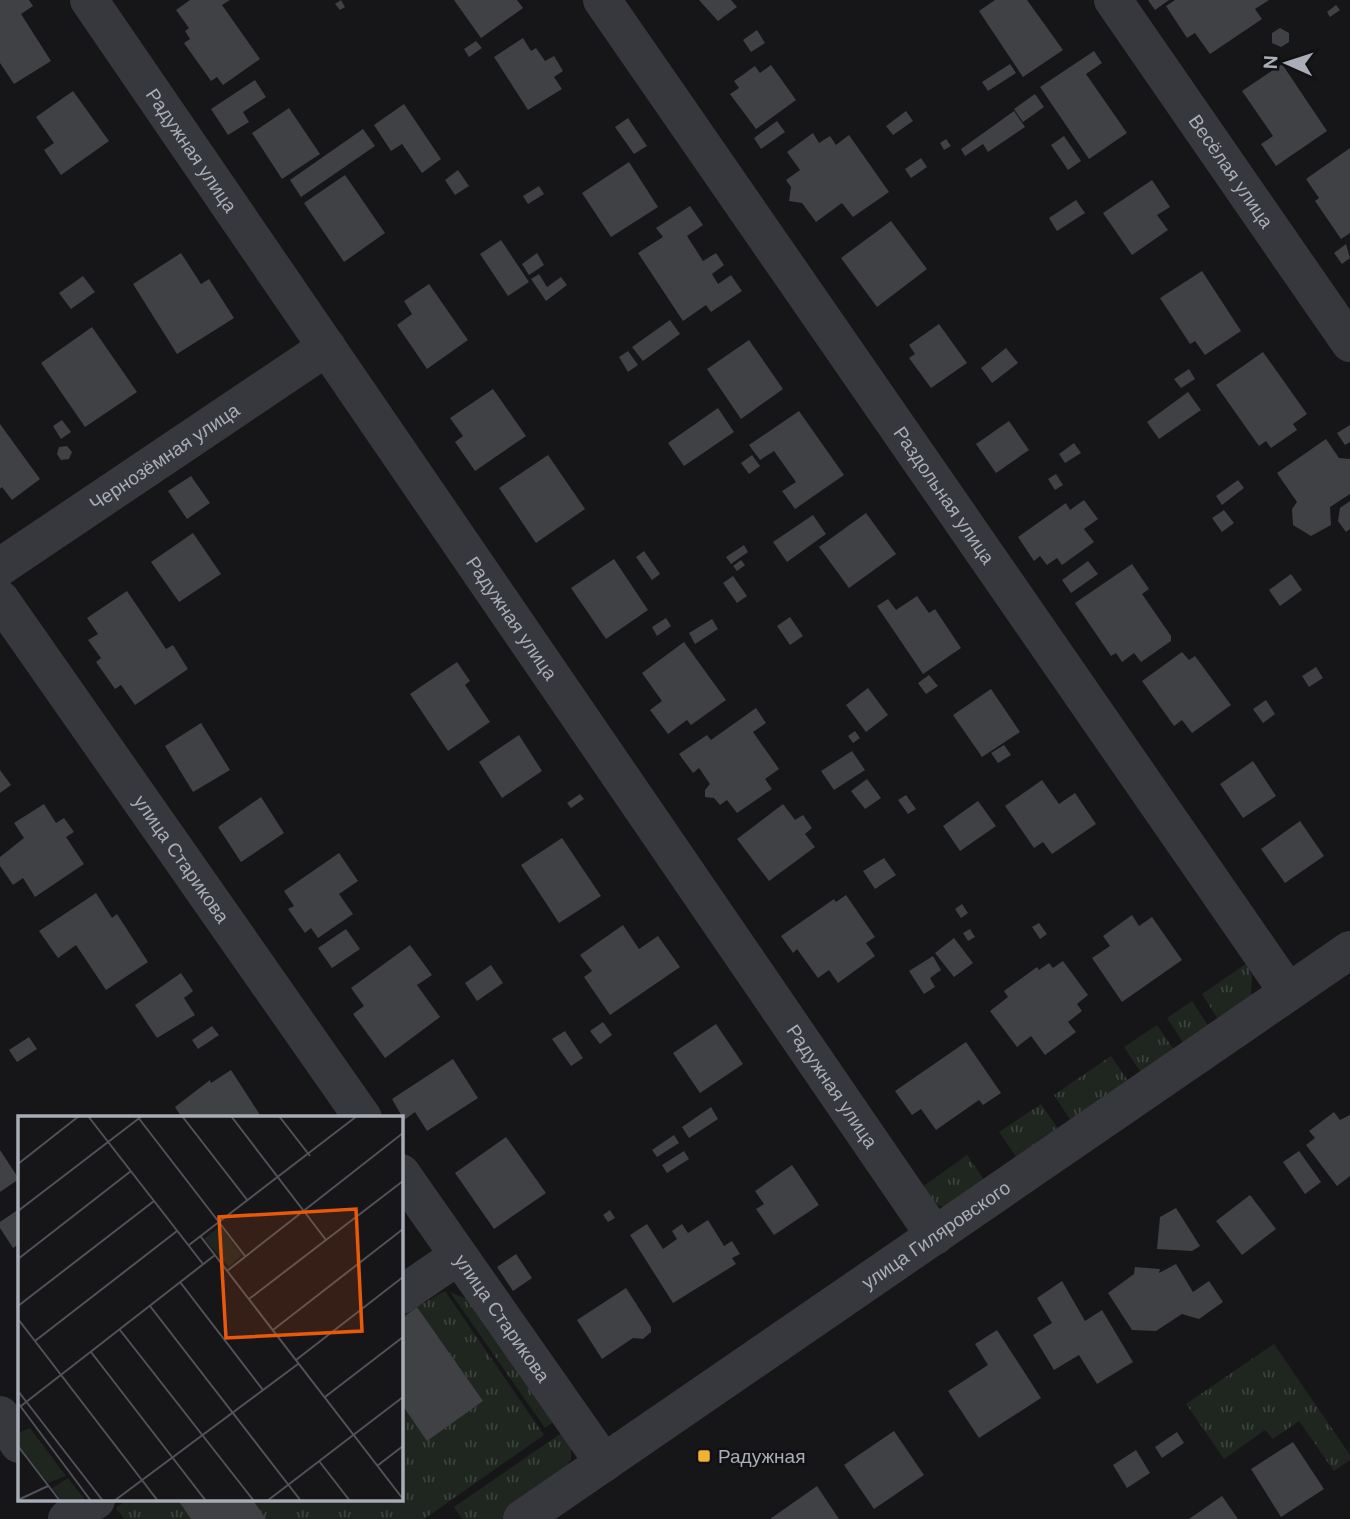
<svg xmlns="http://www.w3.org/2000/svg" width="1350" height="1519" viewBox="0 0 1350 1519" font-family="'DM Sans',sans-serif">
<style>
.grass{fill:url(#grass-tufts)}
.building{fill:#404145}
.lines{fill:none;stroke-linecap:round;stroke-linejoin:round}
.minor{stroke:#37383d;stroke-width:38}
.poi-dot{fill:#f2b134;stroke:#111113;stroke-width:2.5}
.labels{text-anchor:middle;stroke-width:5;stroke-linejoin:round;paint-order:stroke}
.street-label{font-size:19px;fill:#a8adb8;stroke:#111113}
.poi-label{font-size:19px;fill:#a8adb8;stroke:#111113;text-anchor:start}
.inset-road{fill:none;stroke:#505258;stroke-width:2}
.view{fill:#e8590c;fill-opacity:0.15;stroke:#e8590c;stroke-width:3.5}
.inset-edge{fill:none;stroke:#a8adb8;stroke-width:3.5}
</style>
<defs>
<pattern id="grass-tufts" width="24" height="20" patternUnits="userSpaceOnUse" patternTransform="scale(1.75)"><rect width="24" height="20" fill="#1e261f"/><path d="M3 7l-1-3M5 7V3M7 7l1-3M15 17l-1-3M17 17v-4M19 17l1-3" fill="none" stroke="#3c433d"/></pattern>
</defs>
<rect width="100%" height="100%" fill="#161618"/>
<path class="grass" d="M1247 963 1252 977 1251 995 1221 1024 1202 994Z
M1192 1001 1211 1030 1186 1047 1167 1018Z
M1157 1025 1177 1054 1143 1076 1124 1047Z
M1111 1056 1131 1085 1073 1124 1054 1095Z
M1041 1104 1061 1133 1019 1161 999 1132Z
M967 1155 987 1184C953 1203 949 1219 915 1192Z
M445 1291 544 1435 424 1519H124L116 1508 127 1500H401V1316Z
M450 1292 469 1300 555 1421 545 1428Z
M1274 1344 1350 1455V1460L1334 1471 1299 1421 1273 1439 1265 1430 1224 1459 1186 1404Z
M563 1432 571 1446V1459L561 1477 502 1519H462L454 1507Z"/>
<path class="building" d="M0 0H29L33 6 21 14 51 61 14 84 0 63Z
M190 0H230L222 5 260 59 223 85 217 77 211 81 184 43 190 39 185 31 189 28 176 10Z
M341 0 345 7 340 10 335 4Z
M454 0H517L523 8 481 38Z
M699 0H731L737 7 718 21Z
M995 0H1027L1063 50 1023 77 979 11Z
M1148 0H1169L1155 10Z
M1175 0H1269L1255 9 1262 19 1210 54 1195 33 1187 38 1166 6Z
M1336 5 1340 10 1330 17 1327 12Z
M1280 28 1289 33V42L1281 47 1272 43V33Z
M757 30 765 43 751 52 743 40Z
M523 38 531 51 536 48 545 61 554 56 563 71 554 77 562 89 528 110 494 57Z
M476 41 482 48 469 57 464 49Z
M1094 51 1102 63 1086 74 1127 133 1089 159 1040 87Z
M1010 64 1016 73 988 91 982 82Z
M1282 64 1327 131 1276 166 1261 144 1273 136 1242 91Z
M771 65 796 100 756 129 730 94 739 88 734 81 755 66 760 73Z
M255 80 266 97 243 112 249 122 228 135 211 109Z
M73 91 109 141 61 175 44 150 54 143 36 117Z
M1035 94 1044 107 1023 122 1014 109Z
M404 104 441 159 422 173 402 144 391 151 374 125Z
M289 108 320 154 282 179 252 133Z
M906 111 913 121 893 135 886 126Z
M1014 111 1025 127 988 152 983 144 965 156 961 149Z
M628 118 647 146 634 154 615 127Z
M777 121 785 132 761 149 754 138Z
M363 129 375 146 301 197 290 180Z
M813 133 819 143 830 136 836 145 849 135 889 192 853 217 842 203 816 222 802 203 789 201 791 187 786 180 800 170 787 152Z
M1064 136 1081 161 1068 170 1051 145Z
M946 139 951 146 944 150 940 143Z
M1350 148V233L1341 239 1315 201 1319 198 1306 179Z
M921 158 927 167 911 178 905 169Z
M629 162 658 207 611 237 582 193Z
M458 170 469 186 455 195 445 180Z
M345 175 385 233 344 262 304 203Z
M1152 180 1170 207 1157 215 1168 230 1132 255 1103 213Z
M539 186 544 194 528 204 523 196Z
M1076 200 1085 213 1057 231 1049 218Z
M690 206 703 225 687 236 703 261 716 253 724 265 712 274 718 284 731 275 742 291 711 312 706 305 683 321 638 253 663 237 656 228Z
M891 221 927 269 877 307 841 258Z
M501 240 529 282 508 296 480 254Z
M1346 244 1350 258 1342 264 1334 253Z
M181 253 201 284 209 279 234 318 177 354 133 284Z
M537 253 544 265 529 275 522 264Z
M1202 271 1241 331 1205 355 1195 341 1190 344 1160 298Z
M539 274 547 287 561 277 567 285 546 301 531 279Z
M83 276 95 292 71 309 59 293Z
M429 284 468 340 427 369 397 325 412 314 404 301Z
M670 320 680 334 643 361 632 347Z
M939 324 967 363 931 388 909 358 915 354 909 345Z
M92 327 137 392 85 427 41 363Z
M749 340 783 389 741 419 707 369Z
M1006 348 1018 363 992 383 981 368Z
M628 351 638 365 628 372 619 357Z
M1263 352 1307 414 1293 424 1297 430 1271 448 1266 441 1259 446 1216 385Z
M1189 369 1195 379 1181 388 1174 379Z
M493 389 526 436 475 471 455 442 463 436 450 418Z
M1188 392 1201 410 1159 439 1147 422Z
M718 408 734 432 684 466 668 443Z
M799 411 844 475 795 509 782 491 796 482 774 451 760 460 749 445Z
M62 420 71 432 61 439 53 426Z
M1009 421 1029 450 996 473 976 444Z
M0 424 40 479 12 500 2 487 0 489Z
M1350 425V442L1345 445 1337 433Z
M1326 439 1339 458 1350 459V494L1330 507 1331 525 1311 536 1293 525 1292 509 1297 502 1277 473Z
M1074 443 1081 453 1065 463 1059 454Z
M67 446 72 452 69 459 61 460 57 454 59 447Z
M548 455 585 509 536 543 499 488Z
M752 455 760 466 749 474 741 463Z
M1056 474 1063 485 1055 490 1048 479Z
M191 476 210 503 187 519 168 491Z
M1238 480 1244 488 1222 505 1216 496Z
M1084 500 1098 519 1084 529 1094 542 1062 565 1057 558 1047 565 1040 556 1034 561 1018 537 1066 503 1070 510Z
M1350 501V529L1346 532 1338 521 1340 508Z
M1224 510 1234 523 1222 532 1212 518Z
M866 513 896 554 849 588 819 547Z
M813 515 826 534 787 562 773 542Z
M193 533 221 574 179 602 151 562Z
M744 545 748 552 731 564 726 557Z
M644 551 660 574 652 580 636 557Z
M614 559 648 610 606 639 571 588Z
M741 560 745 565 737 571 733 566Z
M1088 561 1098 574 1071 593 1062 580Z
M1132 564 1149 589 1142 594 1171 636V641L1141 662 1134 653 1122 662 1116 653 1111 656 1075 603Z
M1291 574 1302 590 1280 606 1269 590Z
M733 576 747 596 737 603 723 583Z
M127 591 166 649 173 645 188 669 135 705 121 685 115 689 96 662 101 658 88 640 98 634 87 618Z
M917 596 929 613 935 609 961 648 923 674 877 606 888 599 896 610Z
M790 617 803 636 790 645 777 626Z
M666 618 671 626 657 636 652 627Z
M712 619 718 629 695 644 689 633Z
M684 642 726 700 691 725 687 720 668 734 650 710 662 701 642 673Z
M1182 652 1189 660 1195 656 1231 705 1192 733 1182 720 1174 726 1142 681Z
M457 662 470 681 465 685 490 722 448 751 410 694Z
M1316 667 1323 678 1309 687 1302 676Z
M929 675 938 686 926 694 918 683Z
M868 688 888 715 866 732 846 705Z
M991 689 1020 732 982 757 953 715Z
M1266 700 1275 714 1263 723 1253 709Z
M756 708 766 723 753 732 779 769 765 779 772 789 737 813 727 800 720 805 714 798 705 797V790L710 784 699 768 693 773 679 754 707 735 711 740Z
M201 723 230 770 193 792 165 746Z
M855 731 860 738 853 743 848 736Z
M519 735 542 771 502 798 479 762Z
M1004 745 1011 755 998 763 991 753Z
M852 751 865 770 834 790 821 771Z
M1253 761 1276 796 1243 818 1220 784Z
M0 770 11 785 0 793Z
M867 779 881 798 865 809 851 791Z
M1042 780 1059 804 1075 793 1096 824 1052 854 1043 842 1034 848 1005 806Z
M580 794 584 799 571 808 567 803Z
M906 795 916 809 908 814 898 800Z
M261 797 284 833 241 862 218 827Z
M978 801 996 826 960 851 943 826Z
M44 804 56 823 64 818 74 832 66 837 84 864 35 897 23 878 13 885 0 866V857L24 838 14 823Z
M783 804 795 820 803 815 812 828 805 834 815 847 769 881 737 839Z
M1300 821 1324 856 1285 883 1261 849Z
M562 838 601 896 559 923 521 865Z
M339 853 358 881 339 894 353 914 318 938 311 928 305 933 288 909 294 906 284 891Z
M884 858 896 875 875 889 863 871Z
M96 893 112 918 117 914 148 962 106 990 76 945 58 958 39 931Z
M846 895 875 937 866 943 875 956 838 983 829 970 818 978 797 949 793 953 781 936 834 899 836 902Z
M962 904 968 913 961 918 955 909Z
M1132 915 1139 926 1152 917 1182 960 1122 1002 1092 958 1110 946 1103 936Z
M1039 923 1047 934 1040 939 1032 927Z
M623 925 639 949 658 936 680 967 610 1015 584 977 592 971 580 955Z
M346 929 360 949 332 968 318 948Z
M970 929 975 937 968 941 963 933Z
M954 938 973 963 954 977 935 953Z
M410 945 432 975 417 985 440 1017 385 1058 353 1014 364 1006 351 988Z
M933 956 941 970 930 978 935 987 924 994 909 971Z
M1063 961 1088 995 1077 1004 1082 1011 1068 1022 1076 1032 1045 1055 1031 1036 1017 1047 990 1011 1008 997 1004 991 1037 967 1039 970 1049 963 1053 968Z
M491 965 503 983 477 1001 465 983Z
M181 973 193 991 184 998 195 1015 157 1038 135 1005Z
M603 1022 612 1035 600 1044 590 1031Z
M716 1024 743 1064 700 1093 673 1053Z
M212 1026 219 1035 198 1049 192 1040Z
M565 1031 583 1058 571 1066 552 1039Z
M29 1037 37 1049 17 1062 9 1050Z
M966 1042 1001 1093 983 1105 979 1100 936 1130 921 1109 912 1115 895 1091Z
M453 1059 478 1098 427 1131 415 1112 404 1120 392 1099Z
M231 1070 262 1118H182L175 1107 210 1080 211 1083Z
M711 1107 718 1119 689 1138 682 1127Z
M1334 1112 1340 1120 1350 1115V1176L1337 1186 1306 1145 1315 1138 1309 1131Z
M674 1135 679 1143 657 1157 652 1150Z
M506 1137 546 1193 494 1229 455 1173Z
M0 1150 19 1179 0 1192Z
M684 1151 689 1159 667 1173 662 1165Z
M1299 1151 1321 1182 1305 1194 1283 1162Z
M792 1165 819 1205 774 1235 756 1209 764 1204 755 1191Z
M1250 1195 1276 1229 1242 1255 1216 1221Z
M1176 1208 1200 1246 1192 1251 1157 1249 1160 1217Z
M19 1209V1244L13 1248 0 1228V1222Z
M610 1210 615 1218 608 1222 603 1215Z
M708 1220 724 1246 732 1241 740 1254 732 1258 736 1264 673 1303 630 1235 647 1224 663 1249 677 1239 672 1231 682 1224 688 1233Z
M516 1254 532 1278 513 1291 497 1267Z
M1176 1264 1193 1292 1209 1281 1223 1302 1199 1319 1182 1314 1156 1331 1132 1330 1108 1293 1134 1274 1135 1267 1160 1269 1159 1273Z
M1062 1281 1085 1321 1102 1310 1133 1362 1097 1384 1079 1355 1054 1370 1033 1335 1052 1323 1037 1298Z
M626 1288 651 1327V1332L643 1339 633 1338 602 1359 577 1320Z
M417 1307 483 1401 427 1441 401 1403V1319Z
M997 1330 1041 1398 979 1438 948 1391 988 1365 975 1344Z
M894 1431 924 1475 874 1509 844 1465Z
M1177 1432 1184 1443 1162 1458 1155 1447Z
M1293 1442 1324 1489 1281 1517 1251 1469Z
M1136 1450 1150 1473 1127 1488 1113 1465Z
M817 1486 839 1519H770Z
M1222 1496 1238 1519H1189Z
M178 1500H253L266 1519H191Z"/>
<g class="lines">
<g class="minor">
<path id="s1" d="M89 0 935 1236"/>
<path id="s2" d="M602 0 1288 992"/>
<path id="s3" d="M1113 0 1350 343"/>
<path id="s4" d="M0 567 327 347"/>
<path id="s5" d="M0 599 363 1118"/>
<path id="s6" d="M401 1173 604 1463"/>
<path d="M401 1295 458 1256"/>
<path d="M0 1415 19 1444"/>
<path d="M67 1519 96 1500"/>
<path id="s7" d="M522 1519 1350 950"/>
</g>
</g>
<rect class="poi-dot" x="697" y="1449" width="14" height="14" rx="3.5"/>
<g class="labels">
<g class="street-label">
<text dy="7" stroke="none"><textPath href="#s1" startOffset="182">Радужная улица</textPath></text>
<text dy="7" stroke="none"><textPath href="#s3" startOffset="208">Весёлая улица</textPath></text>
<text dy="7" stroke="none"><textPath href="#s4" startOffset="198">Чернозёмная улица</textPath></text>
<text dy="7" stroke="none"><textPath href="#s2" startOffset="602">Раздольная улица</textPath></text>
<text dy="7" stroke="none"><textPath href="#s1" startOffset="749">Радужная улица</textPath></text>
<text dy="7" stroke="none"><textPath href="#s5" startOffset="317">улица Старикова</textPath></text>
<text dy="7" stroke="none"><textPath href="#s1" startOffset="1316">Радужная улица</textPath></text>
<text dy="7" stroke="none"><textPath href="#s7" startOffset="502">улица Гиляровского</textPath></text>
<text dy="7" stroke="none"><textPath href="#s6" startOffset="177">улица Старикова</textPath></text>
</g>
<g class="poi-label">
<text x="718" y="1463">Радужная</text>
</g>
</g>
<g transform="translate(18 1116)">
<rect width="385" height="385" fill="#161618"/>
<path d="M202 110 224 139 211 151 186 123ZM12 312 48 360 30 367 0 328V317ZM50 362 68 385H44L34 372Z" fill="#1e261f"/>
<path class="inset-road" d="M70 0 185 148M119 0 227 140M164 0 230 85M213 0 308 124M261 0 292 40M0 48 61 0M0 95 124 0M183 121 385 383M171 129 339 0M0 143 113 55M209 155 385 17M162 166 245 274M231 183 385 65M0 190 136 85M132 190 283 385M0 203 140 385M102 214 236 385M255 214 385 113M17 225 159 115M73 236 188 385M278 244 385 161M0 275 85 385M307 281 385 221M0 287 73 385M3 290 197 139M0 330 42 385M301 345 332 385M359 350 385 330M0 384 30 370M96 385 280 248M249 385 385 281"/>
<path class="view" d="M338 93 344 215 208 222 201 101Z"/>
<rect width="385" height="385" class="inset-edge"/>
</g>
<g transform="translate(1287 63) rotate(273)" stroke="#111113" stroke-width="5" paint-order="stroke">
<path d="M0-5L12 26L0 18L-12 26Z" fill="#a8adb8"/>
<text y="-10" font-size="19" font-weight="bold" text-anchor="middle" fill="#a8adb8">N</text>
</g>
</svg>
